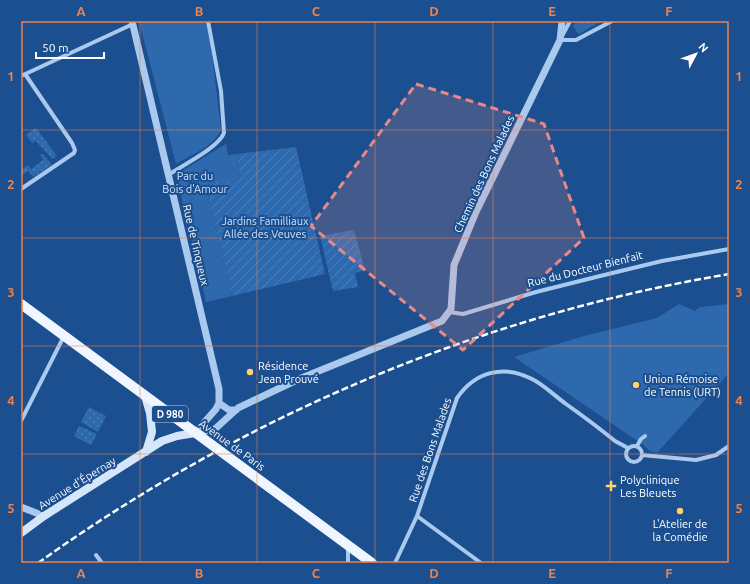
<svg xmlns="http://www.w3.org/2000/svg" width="750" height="584" viewBox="0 0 750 584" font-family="Ubuntu,sans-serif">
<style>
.grass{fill:url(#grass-dots)}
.forest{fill:url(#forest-crowns)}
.park{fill:#2e69ad}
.garden{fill:url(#garden-furrows)}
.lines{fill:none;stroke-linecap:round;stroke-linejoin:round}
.minor{stroke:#a9c9ee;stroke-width:4}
.tertiary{stroke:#a9c9ee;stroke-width:7}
.secondary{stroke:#d6e6fa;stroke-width:8}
.primary{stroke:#f0f6ff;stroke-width:10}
.rail{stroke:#fff;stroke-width:2.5;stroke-dasharray:7 3;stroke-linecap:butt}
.marked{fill:#e88989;fill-opacity:0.2;stroke:#e88989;stroke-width:3;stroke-dasharray:8 5;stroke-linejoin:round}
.grid{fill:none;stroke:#ee8249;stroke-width:1;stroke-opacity:0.55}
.poi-dot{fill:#ffd166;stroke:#1b4f8f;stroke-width:1.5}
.labels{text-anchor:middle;stroke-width:4;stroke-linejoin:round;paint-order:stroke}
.shield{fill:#1b4f8f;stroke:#bbcadd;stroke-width:1}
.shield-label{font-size:10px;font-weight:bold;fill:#fff}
.street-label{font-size:11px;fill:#fff;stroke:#1b4f8f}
.park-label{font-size:11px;fill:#cfe3fa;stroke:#1b4f8f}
.poi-label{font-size:11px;fill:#fff;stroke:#1b4f8f;text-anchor:start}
.neatline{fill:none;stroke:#ee8249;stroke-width:1.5}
.grid-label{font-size:13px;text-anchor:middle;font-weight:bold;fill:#ee8249}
</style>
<defs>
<pattern id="grass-dots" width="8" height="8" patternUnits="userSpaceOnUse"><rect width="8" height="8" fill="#2e69ad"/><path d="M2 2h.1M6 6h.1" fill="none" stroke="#4d80b9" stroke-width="1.8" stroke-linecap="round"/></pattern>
<pattern id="forest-crowns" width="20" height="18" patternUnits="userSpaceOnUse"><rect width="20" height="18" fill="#2e69ad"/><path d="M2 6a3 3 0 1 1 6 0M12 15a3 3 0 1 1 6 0" fill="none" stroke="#4d80b9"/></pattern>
<pattern id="garden-furrows" width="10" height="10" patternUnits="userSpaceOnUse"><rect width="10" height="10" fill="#2e69ad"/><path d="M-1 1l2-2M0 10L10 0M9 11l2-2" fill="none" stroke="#4d80b9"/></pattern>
</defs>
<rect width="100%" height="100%" fill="#1b4f8f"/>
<path class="grass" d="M36 128 57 156 52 159C47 152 41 148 36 141L32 143 26 135Z
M43 154 52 165 33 177 28 171 21 176V170L28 165 31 169 43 160 40 155Z
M89 407 106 416 98 432 81 422Z
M79 426 97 434 91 445 74 436Z"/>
<path class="forest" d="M577 21H601L579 34 573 26Z"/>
<path class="park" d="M139 21H206L210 37 221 130C213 147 191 155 176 164Z
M226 144 228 155 237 154 239 182H214L208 196 232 296 206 302 177 178 180 172Z
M679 304 695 311 700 307 729 304V373L657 453 650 451 642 444 514 357 584 336 657 318Z"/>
<path class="garden" d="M296 147 325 274 232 296 208 196 214 182 239 181 237 154Z
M354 230 365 270 355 273 358 287 333 291 320 236Z"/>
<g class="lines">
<path class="minor" d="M570 21 560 40H576L612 21
M21 76 133 24
M168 175C183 165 218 148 224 133L221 91 208 21
M21 189 74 153 75 150 72 143 25 74
M449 312 463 314 536 292 596 277 662 261 729 249
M21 421 64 336
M626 454a8 8 0 1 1 16 0a8 8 0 1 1-16 0Z
M637 446 641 439 645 436
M642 455 696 460 716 455 729 446
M417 516 481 563
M96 555 102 563
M348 563V548
M395 563 417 516 457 398C475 372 503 364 532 379 544 385 555 396 566 404 583 416 599 428 615 441L628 448"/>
<path class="tertiary" d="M132 21 219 389V403L216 409 195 433
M219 403 229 410H236
M195 433 215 429 238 408 299 379 442 321 451 309 454 265 476 212 560 40 562 21
M21 507 44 516"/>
<path class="secondary" d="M145 396 150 413 152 432 146 452
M21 533 44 516 162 441 177 436 195 433"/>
<path class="primary" d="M21 304 372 563"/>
<path class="rail" d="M38 563C244 416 479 316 729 274"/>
</g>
<path class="marked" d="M416 84 544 124 584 238 463 350 311 226Z"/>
<path class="grid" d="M140 21V563M257 21V563M375 21V563M493 21V563M610 21V563M21 130H729M21 238H729M21 346H729M21 454H729"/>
<g class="poi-dot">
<circle cx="250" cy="372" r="4"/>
<circle cx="636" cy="385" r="4"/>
<path d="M609 480h4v4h4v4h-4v4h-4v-4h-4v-4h4z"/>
<circle cx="680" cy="511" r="4"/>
</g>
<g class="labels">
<rect class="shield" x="152" y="406" width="36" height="16" rx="3"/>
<g class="shield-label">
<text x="170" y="418">D 980</text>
</g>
<g class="street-label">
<text transform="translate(484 174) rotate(-65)" y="4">Chemin des Bons Malades</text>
<text transform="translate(196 245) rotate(77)" y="4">Rue de Tinqueux</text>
<text transform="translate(585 269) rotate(-14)" y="4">Rue du Docteur Bienfait</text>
<text transform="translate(232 445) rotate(36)" y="4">Avenue de Paris</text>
<text transform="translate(430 450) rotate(-71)" y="4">Rue des Bons Malades</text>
<text transform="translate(77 483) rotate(-32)" y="4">Avenue d'Épernay</text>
</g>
<g class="park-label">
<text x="195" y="180">Parc du<tspan x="195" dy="13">Bois d'Amour</tspan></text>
<text x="265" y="225">Jardins Familliaux<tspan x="265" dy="13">Allée des Veuves</tspan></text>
</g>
<g class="poi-label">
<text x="258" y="370">Résidence<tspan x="258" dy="13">Jean Prouvé</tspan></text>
<text x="644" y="383">Union Rémoise<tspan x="644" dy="13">de Tennis (URT)</tspan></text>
<text x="620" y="484">Polyclinique<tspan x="620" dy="13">Les Bleuets</tspan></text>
<text x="680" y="528" text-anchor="middle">L'Atelier de<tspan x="680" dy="13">la Comédie</tspan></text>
</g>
</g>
<rect width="750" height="584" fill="none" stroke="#1b4f8f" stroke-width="44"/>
<g transform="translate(696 54) rotate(49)" stroke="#1b4f8f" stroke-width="3" paint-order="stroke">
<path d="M0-3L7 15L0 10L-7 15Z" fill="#ffffff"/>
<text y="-6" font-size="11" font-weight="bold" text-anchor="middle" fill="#ffffff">N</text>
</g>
<path d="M36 52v6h68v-6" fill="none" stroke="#ffffff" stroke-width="2"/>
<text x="42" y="52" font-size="12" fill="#ffffff" stroke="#1b4f8f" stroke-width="3" paint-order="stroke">50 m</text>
<rect x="22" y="22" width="706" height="540" class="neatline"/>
<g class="grid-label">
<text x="81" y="16">A</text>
<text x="199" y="16">B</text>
<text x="316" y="16">C</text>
<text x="434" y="16">D</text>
<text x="552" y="16">E</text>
<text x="669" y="16">F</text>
<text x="11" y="81">1</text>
<text x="739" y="81">1</text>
<text x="11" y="189">2</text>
<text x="739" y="189">2</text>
<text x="11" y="297">3</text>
<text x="739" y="297">3</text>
<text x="11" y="405">4</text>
<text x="739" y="405">4</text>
<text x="11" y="513">5</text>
<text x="739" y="513">5</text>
<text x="81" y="578">A</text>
<text x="199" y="578">B</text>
<text x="316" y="578">C</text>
<text x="434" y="578">D</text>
<text x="552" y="578">E</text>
<text x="669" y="578">F</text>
</g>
</svg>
